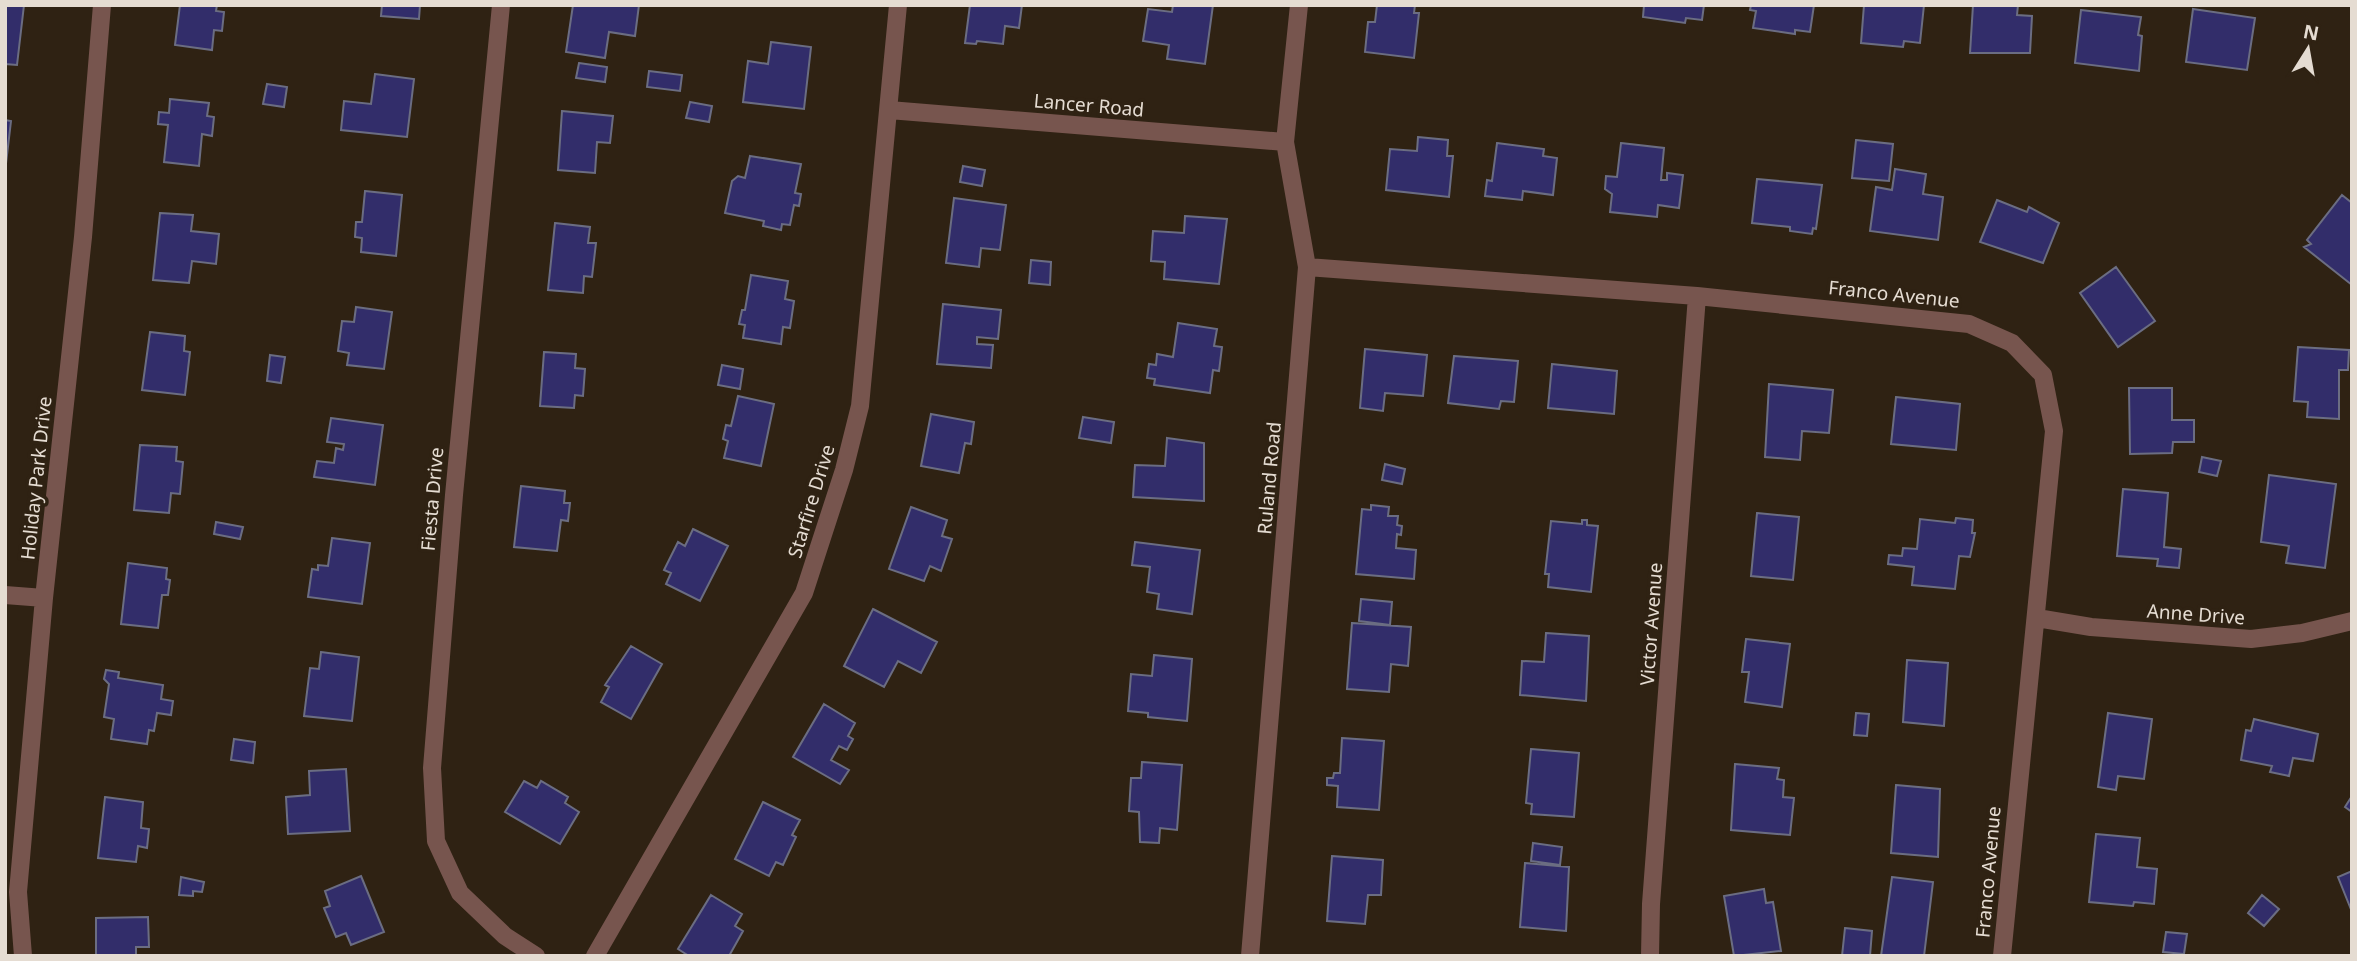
<svg xmlns="http://www.w3.org/2000/svg" width="2357" height="961" viewBox="0 0 2357 961" font-family="'Noto Sans',sans-serif">
<style>
.building{fill:#322d6a;stroke:#6b6d82;stroke-width:2}
.lines{fill:none;stroke-linecap:round;stroke-linejoin:round}
.minor{stroke:#77554e;stroke-width:18}
.labels{text-anchor:middle;stroke-width:7;stroke-linejoin:round;paint-order:stroke}
.street-label{font-size:19px;fill:#e5dcd2;stroke:#2f2213}
</style>
<rect width="100%" height="100%" fill="#2f2213"/>
<path class="building" d="M5 5H24L17 65 5 64Z
M180 5H217L216 11 224 12 222 31 214 30 212 50 175 45Z
M382 5H420L419 19 381 16Z
M573 5H639L635 36 609 32 605 58 566 52Z
M970 5H1022L1019 28 1005 26 1003 44 977 41 976 44 965 43Z
M1173 5H1213L1205 64 1167 59 1169 45 1143 41 1148 9 1172 12Z
M1377 5H1415L1414 13H1419L1414 58 1365 52 1368 22H1375Z
M1644 5H1704L1702 20 1686 18 1685 23 1643 17Z
M1751 5H1814L1810 32 1795 30V34L1753 28 1756 11 1750 10Z
M1864 5H1924L1920 43 1904 41 1903 47 1861 43Z
M1973 5H2018L2017 15 2032 16 2030 53H1970Z
M2193 9 2255 18 2247 70 2186 62Z
M2081 10 2141 17 2138 35 2142 36 2139 71 2075 63Z
M771 42 811 47 804 109 743 102 748 61 768 64Z
M579 63 607 67 605 82 576 78Z
M649 71 682 75 680 91 647 87Z
M375 74 414 79 407 137 341 130 344 101 371 104Z
M267 84 287 87 284 107 263 104Z
M170 99 209 103 207 116 214 117 212 136 202 134 199 166 164 162 168 125 158 124 159 112 169 113Z
M690 102 712 106 709 122 686 118Z
M562 111 613 116 610 143 597 142 595 173 558 170Z
M5 120 11 121 5 172Z
M1418 137 1448 140 1447 156H1453L1449 197 1386 190 1390 149 1417 151Z
M1856 140 1893 144 1889 181 1852 178Z
M1497 143 1544 149 1543 156 1557 158 1553 195 1523 191 1522 200 1485 196 1487 180 1492 181Z
M1621 143 1664 148 1661 180H1667V173L1683 175 1679 208 1658 205 1657 217 1610 212 1612 194 1605 189 1606 176 1617 177Z
M750 156 801 164 795 193 801 194 799 206 794 205 790 225 782 224 781 230 763 226 764 221 725 213 732 181 738 176 745 178Z
M963 166 985 170 982 186 960 182Z
M1895 169 1926 174 1923 194 1943 197 1938 240 1870 231 1876 187 1892 190Z
M1757 179 1822 185 1816 229 1813 228 1812 234 1790 231V227L1752 223Z
M365 191 402 195 396 256 361 252 362 238 355 237 356 222H362Z
M2342 195 2352 203V285L2304 247 2311 244 2307 240Z
M954 198 1006 205 1000 250 981 248 979 267 946 263Z
M1997 200 2027 212 2029 207 2059 223 2043 263 1980 242Z
M160 213 193 215 191 231 219 234 216 264 192 261 189 283 153 280Z
M1185 216 1227 219 1219 284 1164 279 1165 262 1151 261 1153 231 1184 233Z
M555 223 590 227 588 243H596L592 277 584 276 583 293 548 290Z
M1031 260 1051 262 1050 285 1029 283Z
M2116 267 2155 321 2118 347 2080 293Z
M751 275 788 281 785 299 794 301 790 328 783 327 781 344 743 338 745 325 739 324 742 310H745Z
M943 304 1001 310 998 339 977 337V344L993 345 991 368 937 364Z
M356 307 392 312 384 369 347 365 349 353 338 351 342 321 354 322Z
M1178 323 1217 329 1214 346 1222 347 1219 371 1213 370 1210 393 1154 385 1155 379 1147 378 1149 364 1156 365 1157 354 1173 357Z
M150 332 185 336 184 351 190 352 185 395 142 390Z
M2298 347 2349 350 2348 370H2339V419L2307 417 2308 402 2294 401Z
M1365 349 1427 355 1423 396 1385 393 1383 411 1360 408Z
M544 352 576 354 575 368 585 369 583 396 575 395 574 408 540 406Z
M270 355 285 357 281 383 267 381Z
M1454 356 1518 361 1514 402 1501 401 1499 409 1448 403Z
M1552 364 1617 371 1614 414 1548 408Z
M722 365 743 369 740 389 718 385Z
M1769 384 1833 390 1829 433 1802 431 1800 460 1765 457Z
M2129 388H2172V420H2194V442H2173L2172 453 2130 454Z
M738 396 774 404 761 466 724 458 728 441 723 439 726 425 731 426Z
M1896 397 1960 404 1956 450 1891 444Z
M931 414 974 422 971 444 965 443 959 473 921 466Z
M1083 417 1114 422 1111 443 1079 438Z
M331 418 383 425 375 485 314 477 317 461 334 463 336 448 343 450 344 444 327 442Z
M1167 438 1204 443V501L1133 497 1135 465 1165 466Z
M140 445 177 447 176 461 183 462 180 494 171 493 169 513 134 510Z
M2202 457 2221 461 2217 476 2199 472Z
M1385 464 1405 469 1402 484 1382 480Z
M2269 475 2336 484 2325 568 2286 563 2289 546 2261 542Z
M521 486 565 491 564 503H570L568 521 561 520 557 551 514 547Z
M2123 489 2168 493 2164 547 2181 549 2179 568 2157 566 2158 559 2117 556Z
M1371 505 1389 507 1388 516H1398L1397 525 1402 526 1401 535 1397 534 1396 548 1416 550 1414 579 1356 574 1362 509 1371 510Z
M911 507 947 520 942 536 952 539 941 571 930 566 924 581 889 569Z
M1757 513 1799 517 1793 580 1751 576Z
M1956 518 1973 520 1972 533H1975L1970 557 1959 556 1955 589 1912 585 1914 567 1888 564 1889 555 1902 556 1903 548 1917 549 1920 519 1955 523Z
M1582 520H1587V525L1598 526 1591 592 1548 587 1549 574H1545L1551 521 1582 524Z
M216 522 243 527 240 539 214 534Z
M693 529 728 546 700 601 666 584 671 573 664 570 678 542 685 546Z
M332 538 370 543 362 604 308 597 312 569 318 570V565L328 566Z
M1135 542 1200 550 1192 614 1157 609 1159 594 1147 592 1150 567 1132 565Z
M128 563 167 568 166 579 170 580 168 595H162L158 628 121 624Z
M1361 599 1392 602 1390 625 1359 621Z
M873 609 937 642 921 673 898 661 884 687 844 666Z
M1352 623 1411 627 1408 666 1391 664 1389 692 1347 689Z
M1546 633 1589 636 1586 701 1520 695 1522 661 1544 662Z
M1746 639 1790 644 1782 707 1745 702 1749 672H1742Z
M631 646 662 664 631 719 601 702 609 687 605 685Z
M321 652 359 657 352 721 304 716 310 668 319 669Z
M1154 655 1192 659 1187 721 1148 717V713L1128 711 1131 674 1152 676Z
M1907 660 1948 663 1944 726 1903 722Z
M106 670 119 672 118 678 163 685 161 699 173 701 171 715 157 713 154 731 149 730 147 744 111 739 114 719 104 717 109 684 104 679Z
M824 704 855 723 848 736 853 739 847 750 839 746 831 760 849 770 840 784 793 757Z
M1856 713 1869 714 1867 736 1854 735Z
M2108 713 2152 719 2144 779 2118 776 2116 790 2098 787Z
M2254 719 2318 734 2313 761 2293 758 2289 776 2270 772 2272 766 2241 760 2246 730 2251 731Z
M1342 738 1384 741 1379 810 1337 807 1338 786 1327 785V778H1333L1334 773H1340Z
M234 739 255 742 253 763 231 760Z
M1531 749 1579 753 1574 817 1531 814 1532 804 1526 803Z
M1142 762 1182 765 1177 830 1160 828 1159 843 1140 842 1139 812 1129 811 1131 778H1141Z
M1735 764 1779 768 1777 779 1784 780 1783 797 1794 798 1790 835 1731 830Z
M346 769 350 831 288 834 286 797 310 795 309 771Z
M524 781 537 788 541 781 568 797 565 803 579 812 560 844 505 812Z
M1896 785 1940 789 1938 857 1891 853Z
M2352 796V812L2345 807Z
M105 797 143 802 141 828 149 829 147 848 138 846 136 862 98 858Z
M763 802 800 820 792 835 796 837 783 865 776 862 769 876 735 859Z
M2096 834 2140 838 2137 867 2157 869 2154 904 2134 902 2133 906 2089 902Z
M1533 843 1562 847 1560 865 1531 861Z
M1332 856 1383 860 1381 895H1368L1365 924 1327 921Z
M1525 863 1569 867 1566 931 1520 927Z
M2352 871V912L2338 877Z
M361 876 384 932 351 945 346 933 336 937 324 908 330 906 325 891Z
M181 877 204 882 202 892 193 891V896L179 895Z
M1892 877 1933 882 1924 956H1881Z
M1764 889 1766 903 1773 902 1781 951 1734 956 1724 896Z
M711 895 742 914 735 926 743 931 729 956H689L678 949Z
M2262 895 2279 909 2264 926 2248 913Z
M148 917 149 947H136V956H96V918Z
M1845 928 1872 931 1870 956H1842Z
M2166 932 2187 934 2184 954 2163 952Z"/>
<g class="lines">
<path class="minor" d="M501 5 454 495 432 768 436 841 460 893 505 936 536 956
M889 110 1285 142
M1307 267 1697 296 1969 324 2012 343 2043 375 2054 431 2002 956
M5 595 44 598
M2037 618 2091 627 2251 639 2302 633 2352 621
M23 956 18 892 44 598 83 237 102 5
M595 956 804 593 844 470 860 406 898 5
M1250 956 1307 267 1285 142 1299 5
M1650 956 1651 904 1697 296"/>
</g>
<g class="labels">
<g class="street-label">
<text transform="translate(1089 105) rotate(5)" y="7">Lancer Road</text>
<text transform="translate(1894 294) rotate(6)" y="7">Franco Avenue</text>
<text transform="translate(36 478) rotate(-84)" y="7">Holiday Park Drive</text>
<text transform="translate(1269 478) rotate(-85)" y="7">Ruland Road</text>
<text transform="translate(432 499) rotate(-85)" y="7">Fiesta Drive</text>
<text transform="translate(811 501) rotate(-73)" y="7">Starfire Drive</text>
<text transform="translate(2196 614) rotate(4)" y="7">Anne Drive</text>
<text transform="translate(1651 624) rotate(-86)" y="7">Victor Avenue</text>
<text transform="translate(1988 872) rotate(-85)" y="7">Franco Avenue</text>
</g>
</g>
<rect width="2357" height="961" fill="none" stroke="#e5dcd2" stroke-width="14"/>
<g transform="translate(2308 49) rotate(11)" stroke="#2f2213" stroke-width="5" paint-order="stroke">
<path d="M0-5L12 26L0 18L-12 26Z" fill="#e5dcd2"/>
<text y="-10" font-size="19" font-weight="bold" text-anchor="middle" fill="#e5dcd2">N</text>
</g>
</svg>
